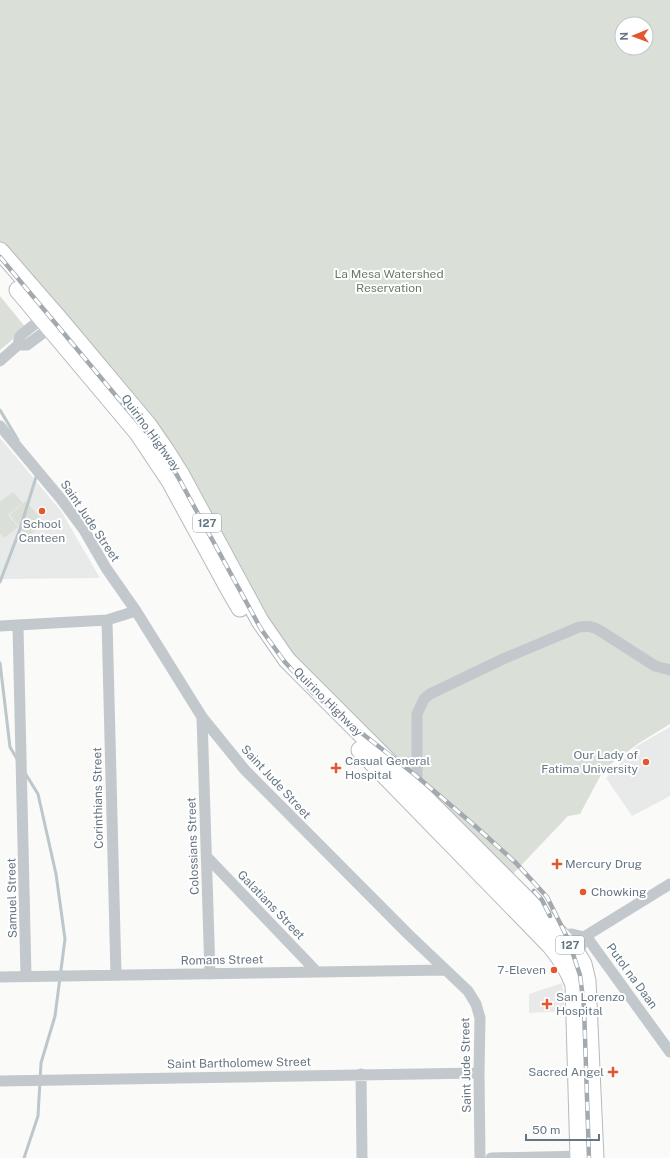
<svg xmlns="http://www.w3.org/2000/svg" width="670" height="1158" viewBox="0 0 670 1158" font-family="'Public Sans',sans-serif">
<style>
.built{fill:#e8e9e9}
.green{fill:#dadfd7;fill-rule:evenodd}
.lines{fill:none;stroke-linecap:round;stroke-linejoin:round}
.stream{stroke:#bbc7cb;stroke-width:3}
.primary-casing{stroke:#b5babe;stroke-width:19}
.minor{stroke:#c3c8cc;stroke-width:11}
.primary{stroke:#fff;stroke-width:17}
.rail-casing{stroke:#a2aab0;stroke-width:4.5}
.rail{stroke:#fff;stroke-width:3;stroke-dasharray:9;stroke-linecap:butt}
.poi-dot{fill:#e4572e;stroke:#fff;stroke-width:1.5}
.labels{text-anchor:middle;stroke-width:4;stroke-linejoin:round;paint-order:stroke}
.shield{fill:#fff;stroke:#939fa8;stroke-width:1}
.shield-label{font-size:11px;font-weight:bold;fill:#657683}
.park-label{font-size:12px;fill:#687a64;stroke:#fff}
.street-label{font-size:12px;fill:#657683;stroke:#fff}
.poi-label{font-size:12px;fill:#657683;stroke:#fff;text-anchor:start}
</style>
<rect width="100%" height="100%" fill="#fafaf8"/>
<path class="built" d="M0 438 61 511 100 578 0 579Z
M670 727V796L632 816 606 778 637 746Z
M562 983 565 1011 529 1013V994Z"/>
<path class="green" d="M0 0H670V724L639 743 604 769 580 814 568 816 511 876 260 621 0 251ZM622 24H646V48H622Z
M0 296 26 328 0 350Z
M13 492 23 503 8 515 18 527 4 538 0 533V502Z
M26 501 44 523 27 537 10 515Z"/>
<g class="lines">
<path class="stream" d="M0 410 18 440
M0 582 20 529 37 474
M0 663 10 747 17 759
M24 1158 38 1116 41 1063 55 1016 65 939 56 874 38 794 25 773"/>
<g class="primary-casing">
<path id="primary" d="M0 251 60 320 148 425 166 451 181 475 260 621 287 660 539 912 576 952 583 964 587 981 595 1158
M18 290 138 433 170 481 229 589 240 608
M360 750 550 945C561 959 568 968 574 985L579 1158"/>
</g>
<path class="minor" d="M18 345 20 336 46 315
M0 361 18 345H27L55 324
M0 426 61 499 84 530 106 568 136 611 202 717 245 770 409 935 468 991 476 1004 480 1018 479 1073 480 1158
M107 620 116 975
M0 626 107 620 136 611
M18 626 26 976
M202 717 210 974
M414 792 417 789V714L424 699 430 694 503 659 579 627C587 626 592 626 599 630L655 666 670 670
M207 857 317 972
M562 935 572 934 584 937
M586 936 670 1052
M572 955 581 946 584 937 670 884
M0 977 444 970
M361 1074 362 1158
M0 1081 479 1073
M491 1158 584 1156"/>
<use href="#primary" class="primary"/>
<g class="rail-casing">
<path id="rail" d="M0 257 163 452 178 477 261 629 284 661 312 692 341 717 414 774 474 825 516 863 547 897 568 939 580 975 584 1007 589 1158
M534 891 542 900 550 916"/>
</g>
<use href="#rail" class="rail"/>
</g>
<g class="poi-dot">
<circle cx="42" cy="511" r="4"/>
<circle cx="646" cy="762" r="4"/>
<path d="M334 762h4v4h4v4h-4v4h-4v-4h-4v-4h4z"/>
<path d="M555 858h4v4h4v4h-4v4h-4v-4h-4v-4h4z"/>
<circle cx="583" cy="892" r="4"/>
<circle cx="554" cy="970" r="4"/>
<path d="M545 998h4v4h4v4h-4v4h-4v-4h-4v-4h4z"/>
<path d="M611 1066h4v4h4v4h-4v4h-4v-4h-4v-4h4z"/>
</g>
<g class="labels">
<g class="shield">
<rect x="193" y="514" width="28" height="18" rx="3"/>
<rect x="556" y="936" width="28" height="18" rx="3"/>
</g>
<g class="shield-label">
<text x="207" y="527">127</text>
<text x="570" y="949">127</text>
</g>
<g class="park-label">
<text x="389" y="278">La Mesa Watershed<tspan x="389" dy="14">Reservation</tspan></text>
</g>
<g class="street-label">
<text transform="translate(151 433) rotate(54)" y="4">Quirino Highway</text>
<text transform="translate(90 521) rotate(56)" y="4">Saint Jude Street</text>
<text transform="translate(328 702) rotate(45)" y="4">Quirino Highway</text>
<text transform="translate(276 782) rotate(47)" y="4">Saint Jude Street</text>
<text transform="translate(98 798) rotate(-91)" y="4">Corinthians Street</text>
<text transform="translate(193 846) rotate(-92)" y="4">Colossians Street</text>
<text transform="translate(12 898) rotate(-91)" y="4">Samuel Street</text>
<text transform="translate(271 905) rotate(46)" y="4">Galatians Street</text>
<text transform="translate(222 960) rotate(-1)" y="4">Romans Street</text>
<text transform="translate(632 976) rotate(54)" y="4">Putol na Daan</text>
<text transform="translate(239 1063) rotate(-1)" y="4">Saint Bartholomew Street</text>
<text transform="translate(466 1065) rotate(-91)" y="4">Saint Jude Street</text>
</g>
<g class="poi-label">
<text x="42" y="528" text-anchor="middle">School<tspan x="42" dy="14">Canteen</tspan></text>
<text x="638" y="759" text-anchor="end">Our Lady of<tspan x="638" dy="14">Fatima University</tspan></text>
<text x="345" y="765">Casual General<tspan x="345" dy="14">Hospital</tspan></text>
<text x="565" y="868">Mercury Drug</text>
<text x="591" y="896">Chowking</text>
<text x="546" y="974" text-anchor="end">7-Eleven</text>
<text x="556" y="1001">San Lorenzo<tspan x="556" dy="14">Hospital</tspan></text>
<text x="604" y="1076" text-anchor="end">Sacred Angel</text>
</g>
</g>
<g transform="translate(634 36) rotate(269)"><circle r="19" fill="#ffffff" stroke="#c1c8cd"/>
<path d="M0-3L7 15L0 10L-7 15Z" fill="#e4572e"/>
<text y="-6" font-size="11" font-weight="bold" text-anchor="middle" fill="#657683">N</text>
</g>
<path d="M526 1134v6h73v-6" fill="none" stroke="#657683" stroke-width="2"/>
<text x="532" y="1134" font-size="12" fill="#657683" stroke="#ffffff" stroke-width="3" paint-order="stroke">50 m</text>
</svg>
